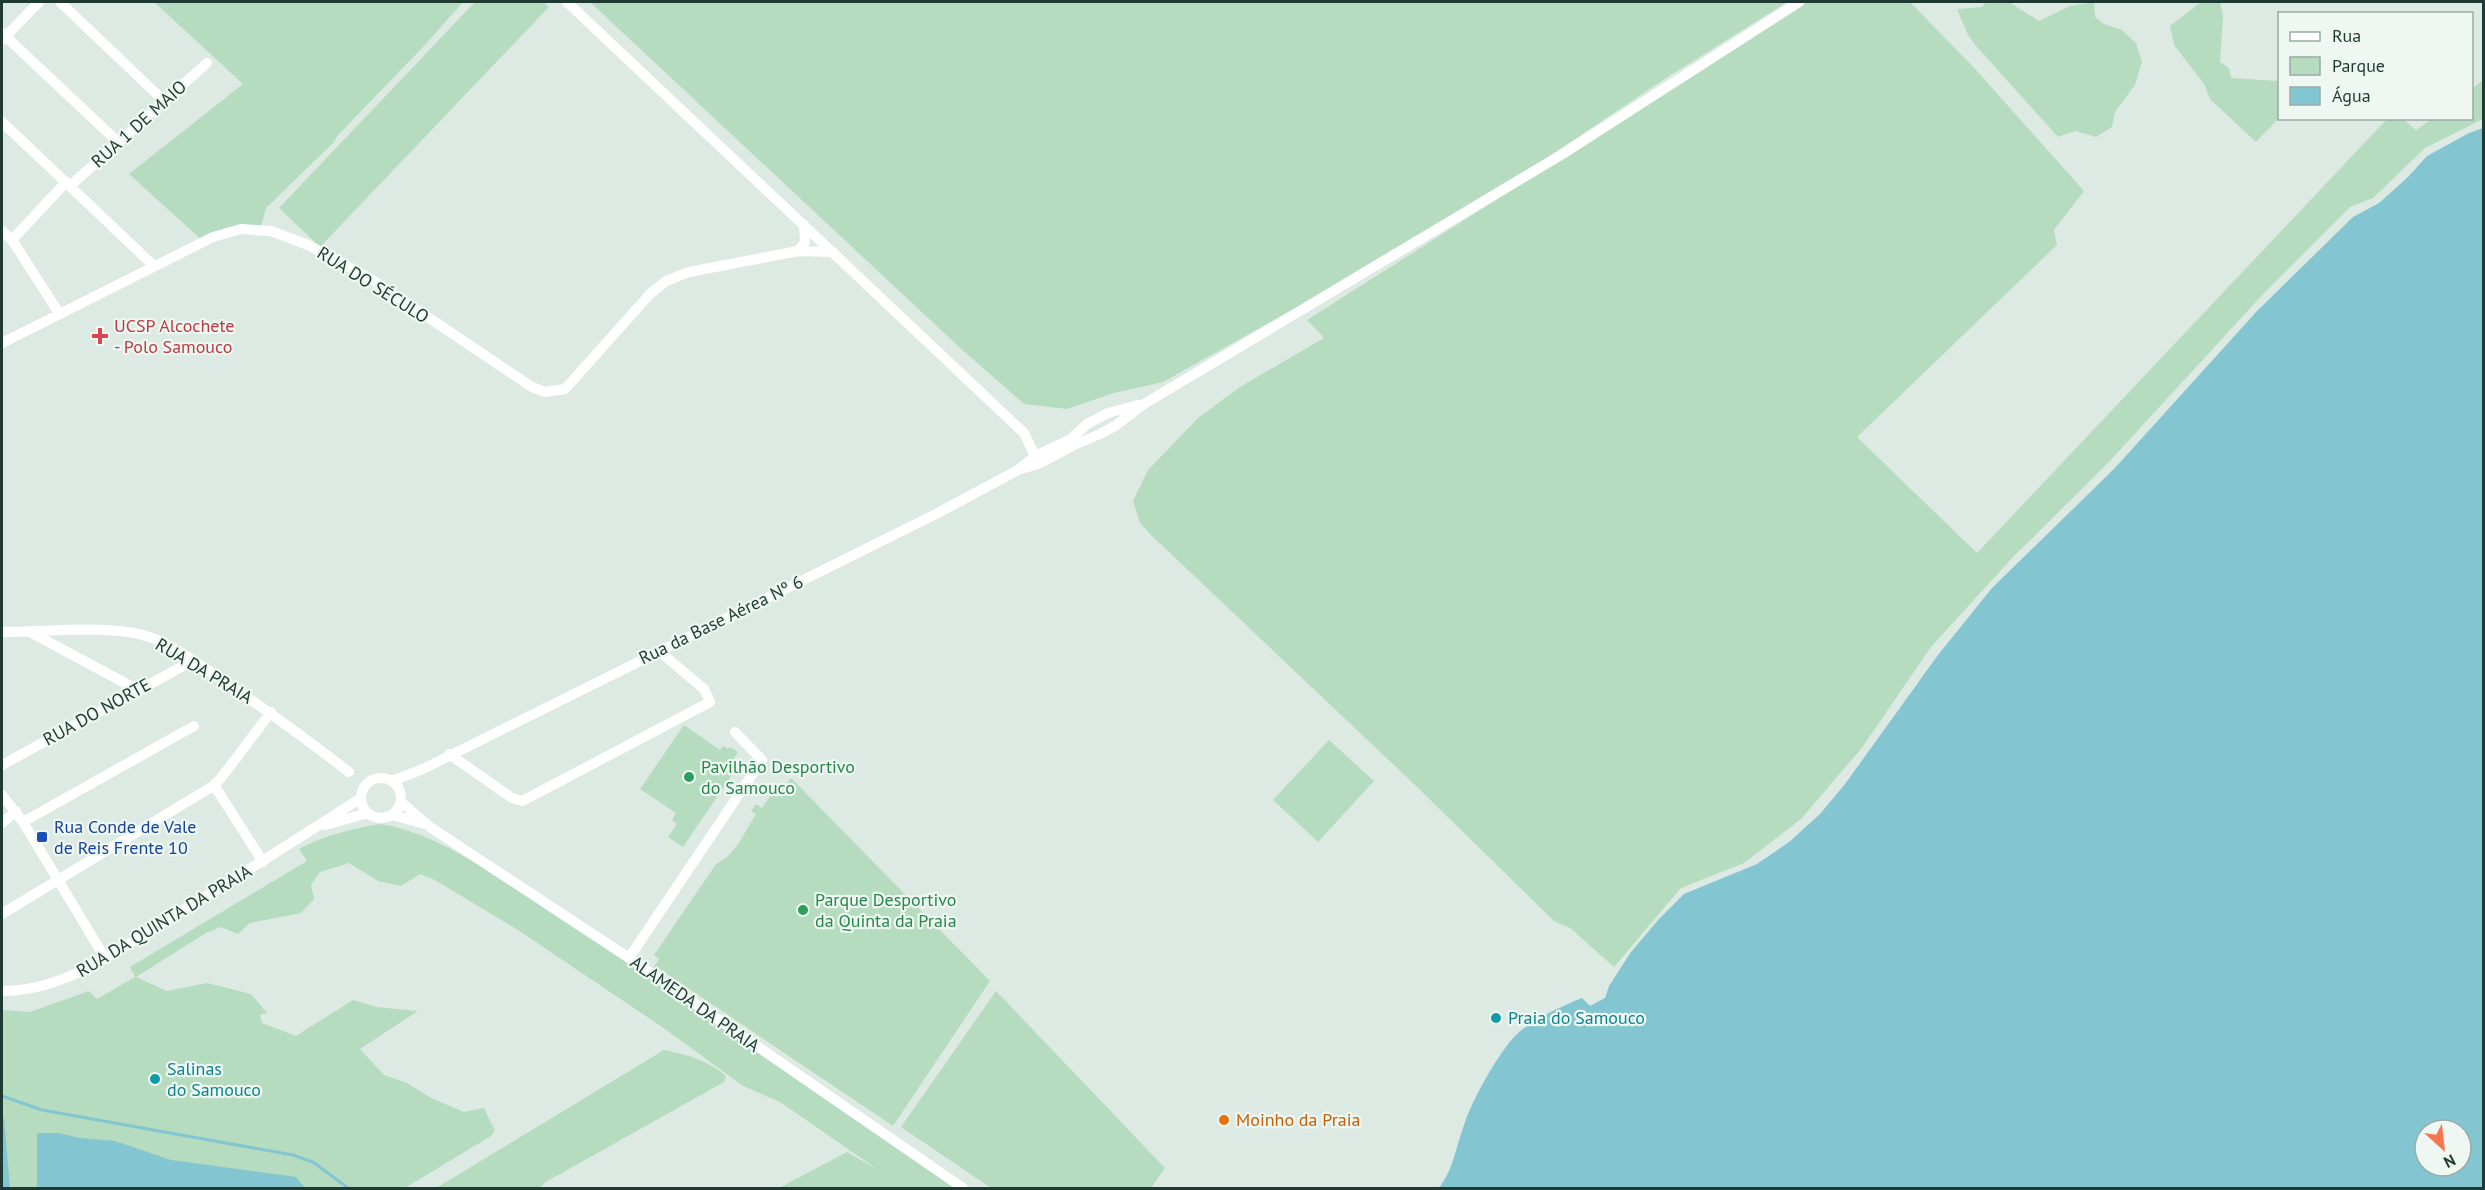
<svg xmlns="http://www.w3.org/2000/svg" width="2485" height="1190" viewBox="0 0 2485 1190" font-family="'PT Sans',sans-serif">
<style>
.green{fill:#b5dcbf}
.water{fill:#83c6d2;fill-rule:evenodd}
.lines{fill:none;stroke-linecap:round;stroke-linejoin:round}
.stream{stroke:#83c6d2;stroke-width:3}
.minor{stroke:#fff;stroke-width:10}
.health-dot{fill:#e0444e;stroke:#eef7f2;stroke-width:2}
.leisure-dot{fill:#2e9e5b;stroke:#eef7f2;stroke-width:2}
.transit-dot{fill:#1a4fb4;stroke:#eef7f2;stroke-width:2}
.culture-dot{fill:#0f9aa8;stroke:#eef7f2;stroke-width:2}
.food-dot{fill:#e8710a;stroke:#eef7f2;stroke-width:2}
.labels{text-anchor:middle;stroke-width:4.5;stroke-linejoin:round;paint-order:stroke}
.street-label{font-size:18px;fill:#1f3a32;stroke:#eef7f2}
.health-label{font-size:18px;fill:#be3a42;stroke:#eef7f2;text-anchor:start}
.leisure-label{font-size:18px;fill:#27864d;stroke:#eef7f2;text-anchor:start}
.transit-label{font-size:18px;fill:#164399;stroke:#eef7f2;text-anchor:start}
.culture-label{font-size:18px;fill:#0d838f;stroke:#eef7f2;text-anchor:start}
.food-label{font-size:18px;fill:#c56008;stroke:#eef7f2;text-anchor:start}
</style>
<rect width="100%" height="100%" fill="#ddeae4"/>
<path class="green" d="M154 2H463L424 46 338 135 333 143 266 208 260 230 204 242 129 174 243 84Z
M475 2H544L549 7 320 247 279 208Z
M590 2H1787L1663 80 1521 175 1315 297 1163 382 1114 393 1067 409 1024 404 958 346Z
M1808 2H1910L1977 71 2084 191 2054 230 2057 245 1857 437 1977 553 2387 119H2403L2416 130 2432 119 2472 118V89L2483 80V119L2425 148 2373 198 2350 207 2265 292 2107 464 2013 557 1931 647 1861 749 1801 819 1744 863 1681 888 1614 967 1570 928 1554 921 1416 786 1151 535 1140 523 1133 501 1148 470 1198 418 1240 387 1324 338 1307 320Z
M1986 2H2012V4L2039 21 2070 6 2094 2 2095 17 2104 24 2122 30 2136 43 2142 62 2135 85 2115 112 2112 127 2096 137 2075 131 2058 137 1976 46 1968 35 1957 9 1982 7Z
M2201 2H2220L2223 16 2220 62 2229 68 2231 78 2279 81V118L2256 142 2210 99 2204 84 2174 45 2170 26Z
M684 725 720 750 723 746 728 749 730 747 738 752 734 758 740 763 683 847 668 837 677 824 672 820 676 813 640 789Z
M1329 740 1374 781 1318 842 1273 800Z
M791 778 990 981 893 1126 658 968 652 969 659 959 654 955 716 864C737 854 744 832 756 814L751 811 756 804 762 808 770 796 780 794Z
M380 824C438 833 488 872 538 902 681 990 817 1091 954 1188H779L847 1152 877 1169 780 1102 743 1086 665 1029 518 930 435 880 420 874 401 886 378 881 349 863 320 872 311 885 314 899 301 913 250 923 238 934 221 927 206 933 136 977 167 991 207 983 251 994 267 1013 260 1015 262 1023 296 1036 353 1000 377 1007 418 1011 360 1049 384 1075 407 1083 431 1098 464 1112 484 1108 495 1131 491 1136 405 1188H2V1010L30 1012 89 991 97 999 135 977 130 967 307 861 299 849C325 835 351 829 380 824Z
M996 991 1165 1168 1151 1188H991L901 1127Z
M664 1050C686 1054 709 1061 726 1076L724 1082 544 1183 540 1188H436Z"/>
<path class="water" d="M2483 128V1188H1439C1453 1170 1456 1147 1464 1125 1472 1100 1497 1056 1514 1037 1529 1021 1562 1006 1582 998L1590 1006 1605 998 1609 986 1631 952 1659 919 1684 894 1757 864 1789 842 1820 814 1845 784 1938 655 1992 588 2114 469 2257 311 2353 217 2379 203 2408 177 2427 156 2469 133ZM2425 1130H2461V1166H2425Z
M2 1118H4L10 1188H2Z
M37 1133H58L80 1138 115 1141 171 1160 296 1177 305 1188H37Z"/>
<g class="lines">
<path class="stream" d="M2 1096 42 1110 293 1155 313 1162 348 1188"/>
<path class="minor" d="M60 2 164 101
M567 2 1024 433 1035 456
M2 33 118 142
M2 40 39 2
M2 122 154 266
M70 186 207 63
M2 231 12 240 59 313
M12 240 66 182
M798 251 805 242 804 225
M2 343 213 237 241 229 271 231 308 245 371 279 532 387 545 392 565 389 650 294 666 281 689 272 798 251 833 252
M1018 470 1038 464 1074 445 1100 434 1115 426 1144 404 1561 155 1799 2
M2 632C45 632 92 626 134 633 164 638 191 659 215 675 261 706 305 738 349 772
M30 632 138 690
M449 754 512 798 522 801 528 798 710 702 704 689 659 651
M2 765 194 660
M361 798a20 20 0 1 1 40 0a20 20 0 1 1-40 0Z
M392 781 423 769 938 513 1018 470 1035 456 1071 439 1087 424 1108 413 1138 405
M214 785 263 862
M2 795 23 822 105 958
M401 802 430 827 629 958 963 1188
M392 815 425 824
M23 822 194 726
M2 823 16 811
M326 825 367 813
M2 914 213 786 221 778 271 712
M629 958 762 760 735 732
M2 991C67 991 121 948 175 915 238 877 299 838 361 798"/>
</g>
<path class="health-dot" d="M97 327h6v6h6v6h-6v6h-6v-6h-6v-6h6z"/>
<g class="leisure-dot">
<circle cx="689" cy="777" r="6"/>
<circle cx="803" cy="910" r="6"/>
</g>
<rect class="transit-dot" x="36" y="831" width="12" height="12" rx="3"/>
<g class="culture-dot">
<circle cx="1496" cy="1018" r="6"/>
<circle cx="155" cy="1079" r="6"/>
</g>
<circle class="food-dot" cx="1224" cy="1120" r="6"/>
<g class="labels">
<g class="street-label">
<text transform="translate(139 124) rotate(-42)" y="6">RUA 1 DE MAIO</text>
<text transform="translate(373 285) rotate(32)" y="6">RUA DO SÉCULO</text>
<text transform="translate(721 620) rotate(-26)" y="6">Rua da Base Aérea Nº 6</text>
<text transform="translate(204 671) rotate(31)" y="6">RUA DA PRAIA</text>
<text transform="translate(97 712) rotate(-29)" y="6">RUA DO NORTE</text>
<text transform="translate(164 921) rotate(-31)" y="6">RUA DA QUINTA DA PRAIA</text>
<text transform="translate(695 1004) rotate(35)" y="6">ALAMEDA DA PRAIA</text>
</g>
<g class="health-label">
<text x="114" y="332">UCSP Alcochete<tspan x="114" dy="21">- Polo Samouco</tspan></text>
</g>
<g class="leisure-label">
<text x="701" y="773">Pavilhão Desportivo<tspan x="701" dy="21">do Samouco</tspan></text>
<text x="815" y="906">Parque Desportivo<tspan x="815" dy="21">da Quinta da Praia</tspan></text>
</g>
<g class="transit-label">
<text x="54" y="833">Rua Conde de Vale<tspan x="54" dy="21">de Reis Frente 10</tspan></text>
</g>
<g class="culture-label">
<text x="1508" y="1024">Praia do Samouco</text>
<text x="167" y="1075">Salinas<tspan x="167" dy="21">do Samouco</tspan></text>
</g>
<g class="food-label">
<text x="1236" y="1126">Moinho da Praia</text>
</g>
</g>
<rect width="2485" height="1190" fill="none" stroke="#1f3a32" stroke-width="6"/>
<rect x="2278" y="12" width="195" height="108" fill="#eef7f2" stroke="#9baba5" stroke-width="1.5"/>
<rect x="2290" y="32" width="30" height="9" fill="#ffffff" stroke="#9baba5" stroke-width="1.5"/>
<text x="2332" y="42" font-size="18" fill="#1f3a32">Rua</text>
<rect x="2290" y="57" width="30" height="18" fill="#b5dcbf" stroke="#9baba5" stroke-width="1.5"/>
<text x="2332" y="72" font-size="18" fill="#1f3a32">Parque</text>
<rect x="2290" y="87" width="30" height="18" fill="#83c6d2" stroke="#9baba5" stroke-width="1.5"/>
<text x="2332" y="102" font-size="18" fill="#1f3a32">Água</text>
<g transform="translate(2443 1148) rotate(153)"><circle r="28" fill="#eef7f2" stroke="#9baba5" stroke-width="1.5"/>
<path d="M0-4.5L10 22L0 15L-10 22Z" fill="#f6764f"/>
<text y="-9" font-size="16" font-weight="bold" text-anchor="middle" fill="#1f3a32">N</text>
</g>
</svg>
